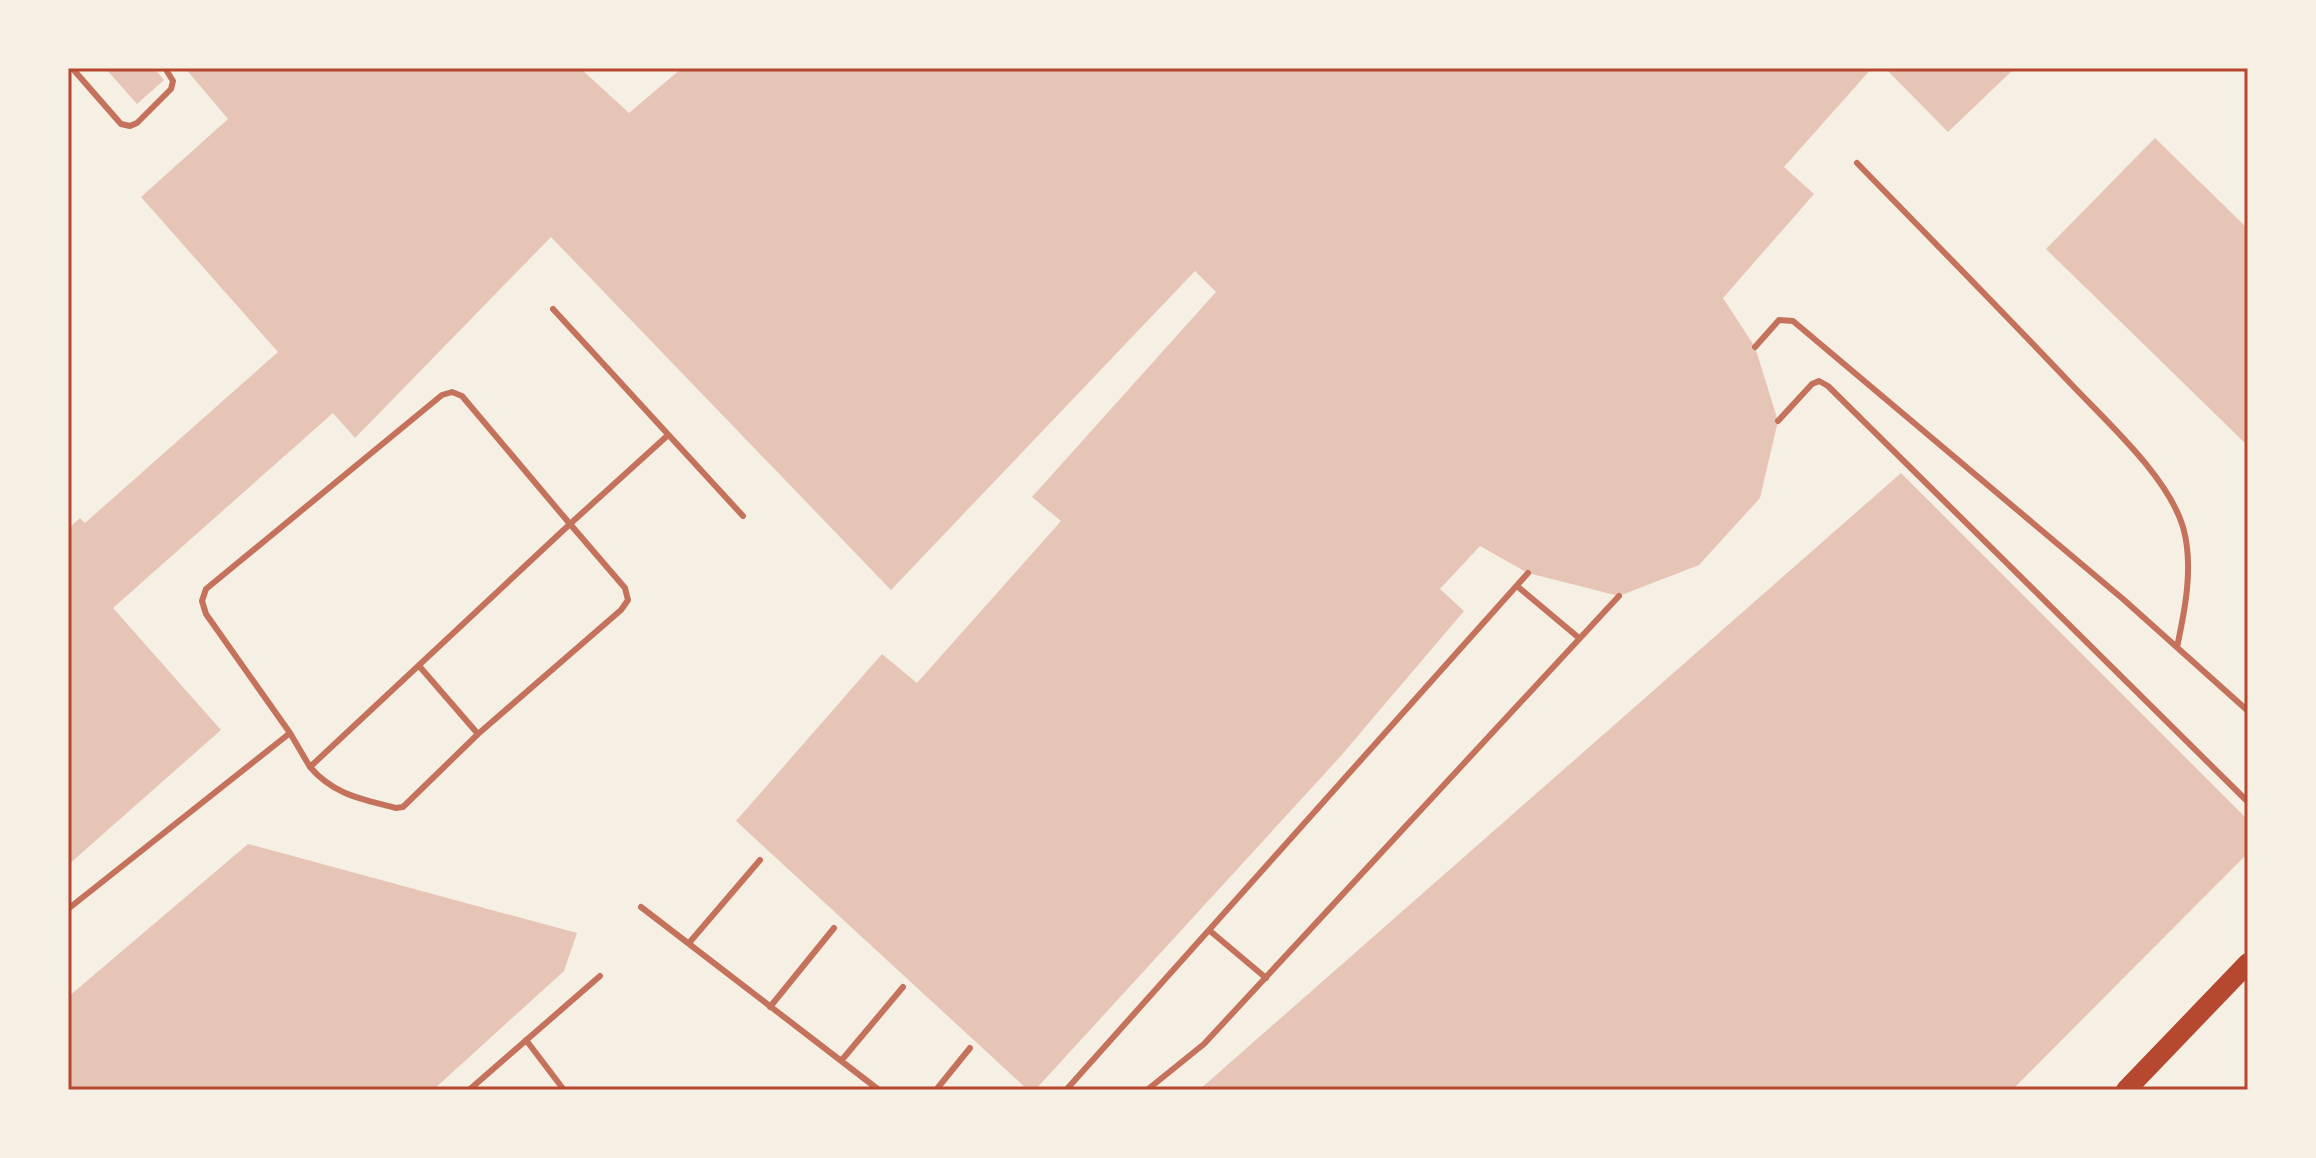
<svg xmlns="http://www.w3.org/2000/svg" width="2316" height="1158" viewBox="0 0 2316 1158" font-family="Manrope,sans-serif">
<style>
.building{fill:#e6c5b7}
.lines{fill:none;stroke-linecap:round;stroke-linejoin:round}
.service{stroke:#c5725c;stroke-width:6}
.primary{stroke:#b5482f;stroke-width:20}
.neatline{fill:none;stroke:#b5482f;stroke-width:3}
</style>
<rect width="100%" height="100%" fill="#f6efe4"/>
<path class="building" d="M105 68H154L164 80 137 104Z
M185 68H580L629 113 682 68H1872L1784 167 1814 194 1723 298 1755 347 1778 421 1760 498 1699 565 1619 596 1528 573 1480 546 1440 589 1464 611 1339 758 1035 1090H1028L736 821 882 654 917 683 1061 521 1032 497 1216 292 1195 271 891 590 551 237 355 438 333 413 113 608 221 730 68 865V529L80 518 85 523 278 352 141 197 228 119Z
M1885 68H2015L1948 132Z
M2155 138 2248 229V446L2046 249Z
M1901 473 2248 820V853L2012 1090H1199Z
M248 844 577 933 564 971 433 1090H68V997Z"/>
<g class="lines">
<path class="service" d="M72 68 121 124 130 126 137 123 171 89 173 81 165 68
M1857 163C1929 237 2001 310 2072 385 2108 423 2168 477 2183 527 2194 565 2185 610 2177 647
M553 309 743 516
M1755 347 1779 320 1793 321 2123 599 2248 711
M452 392 462 396 570 524 310 767 290 733 206 614 202 601 206 589 442 395Z
M1778 421 1812 384 1819 381 1828 386 2248 802
M1517 586 1579 638
M478 734 621 610 628 600 625 588 570 524 667 436
M310 767C334 795 362 799 396 808L403 807 478 734 420 667
M641 907 879 1090
M68 909 290 733
M1209 930 1266 978
M689 943 760 860
M770 1007 834 928
M526 1040 564 1090
M841 1061 903 987
M469 1090 600 976
M936 1090 970 1048
M1066 1090 1528 573
M1147 1090 1204 1044 1619 596"/>
<path class="primary" d="M2126 1090 2248 963"/>
</g>
<rect width="2316" height="1158" fill="none" stroke="#f6efe4" stroke-width="140"/>
<rect x="70" y="70" width="2176" height="1018" class="neatline"/>
</svg>
